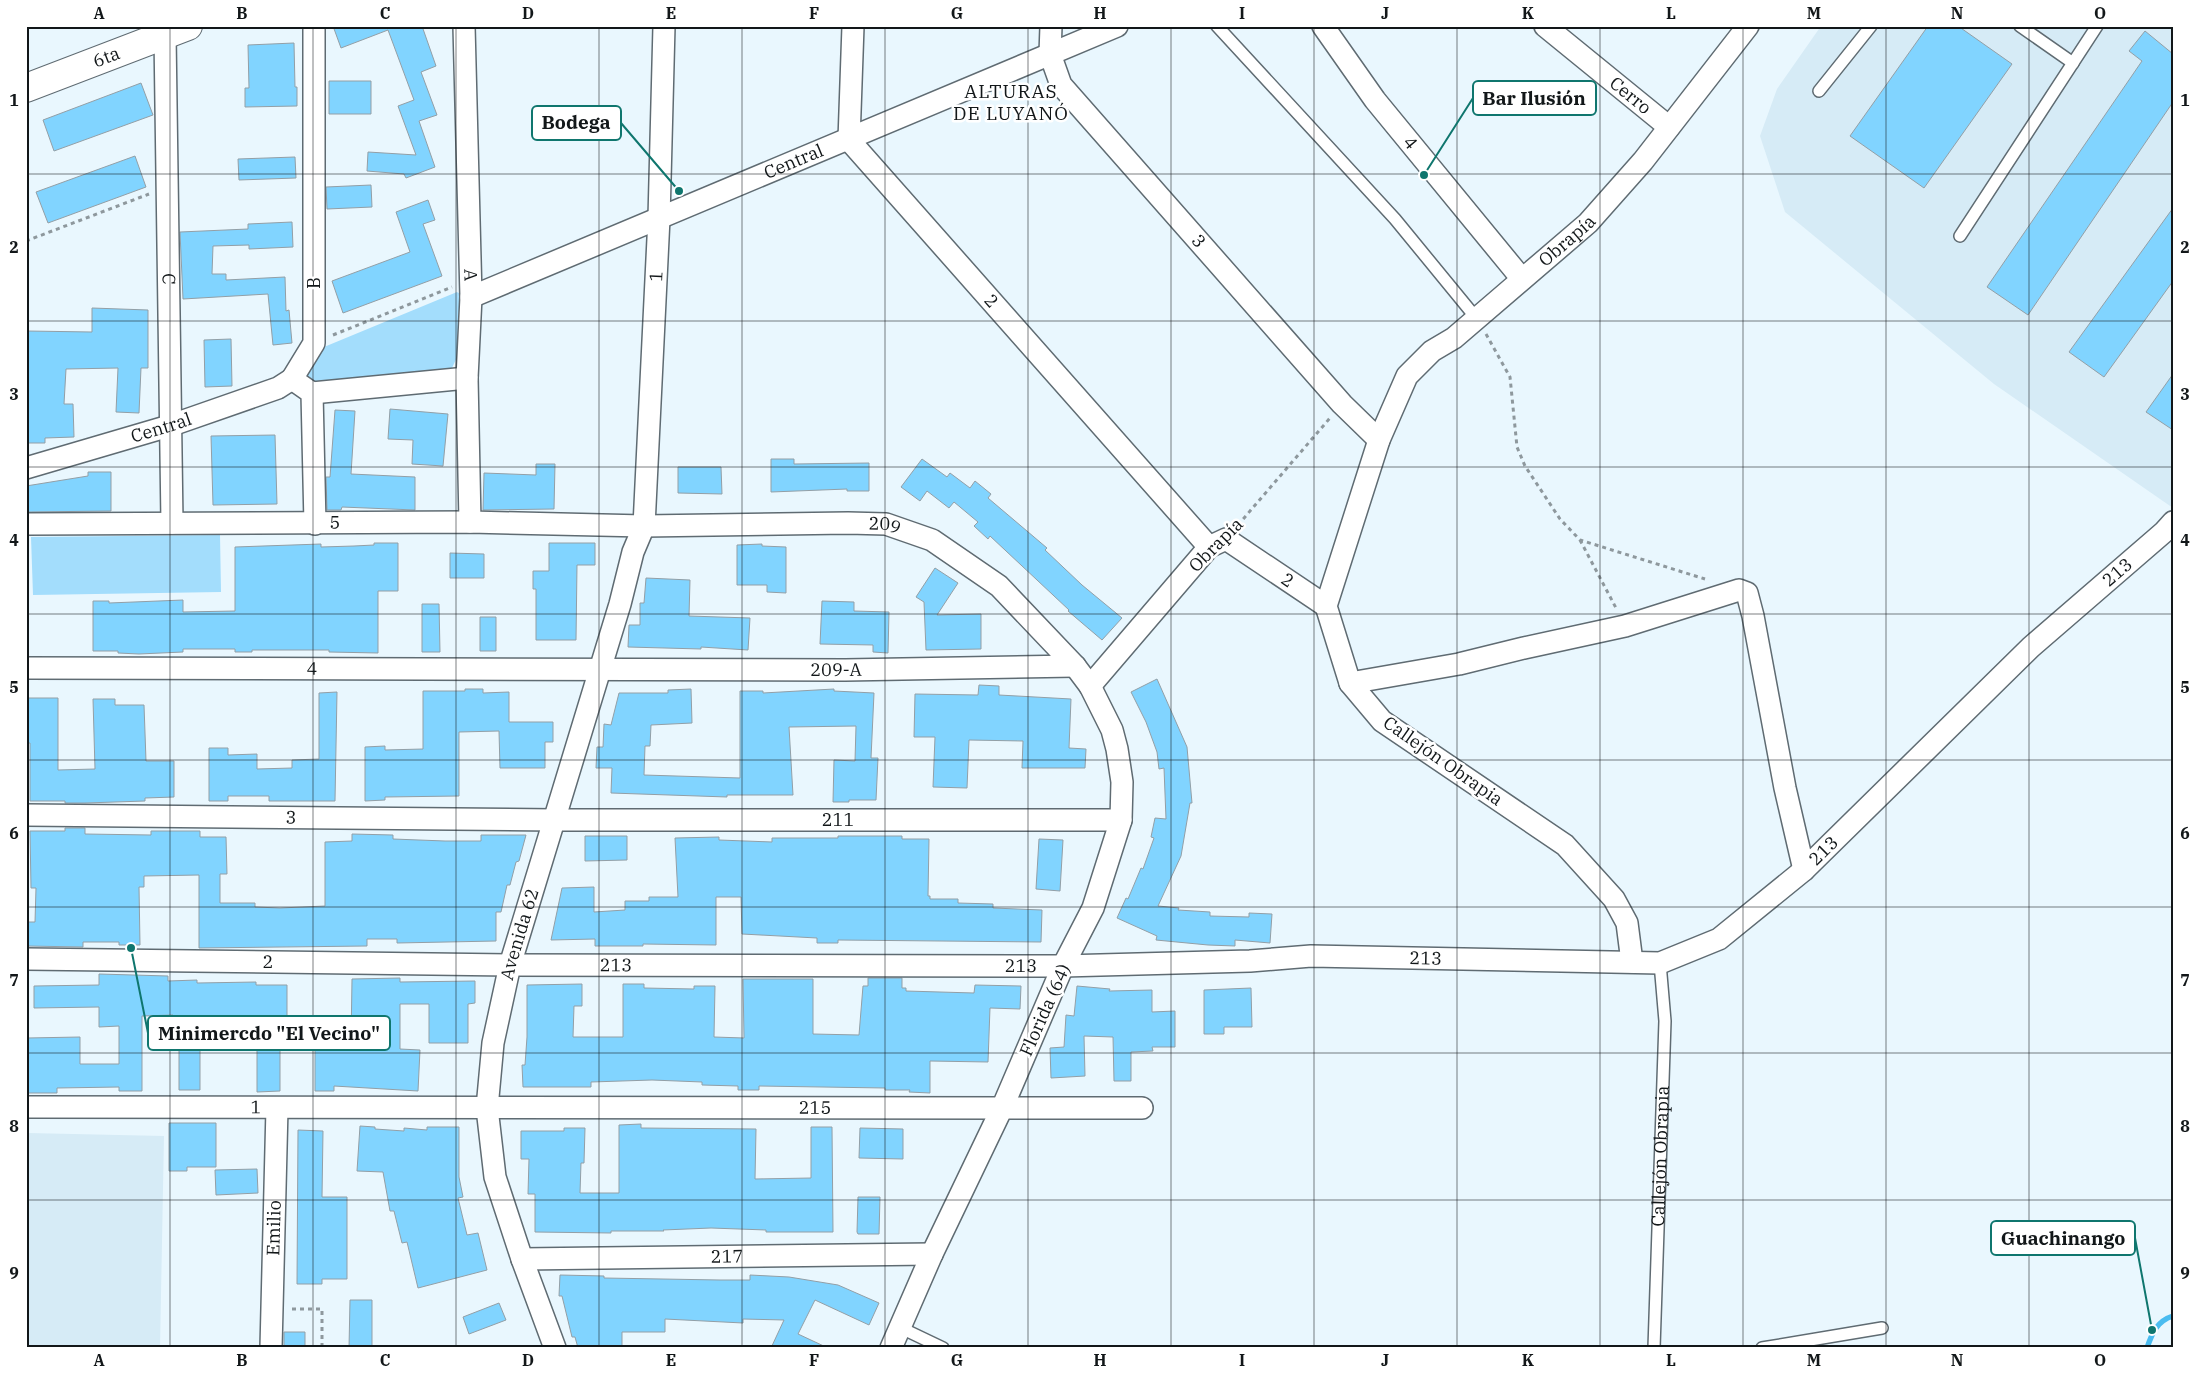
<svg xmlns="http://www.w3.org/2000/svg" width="2199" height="1374" viewBox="0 0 2199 1374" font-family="'IBM Plex Serif',serif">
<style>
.built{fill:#d6ebf6}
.green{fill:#a3ddfc}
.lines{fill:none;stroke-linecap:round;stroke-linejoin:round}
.stream{stroke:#4abcf0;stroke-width:5.5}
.building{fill:#81d4ff;stroke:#939fa6}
.service-casing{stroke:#5f6b72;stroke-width:14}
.minor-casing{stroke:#5f6b72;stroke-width:24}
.tertiary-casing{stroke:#5f6b72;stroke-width:30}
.path{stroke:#8e989d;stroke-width:3;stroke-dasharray:4 4;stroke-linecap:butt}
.service{stroke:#fff;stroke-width:11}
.minor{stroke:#fff;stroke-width:21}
.tertiary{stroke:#fff;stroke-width:28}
.grid{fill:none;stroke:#121719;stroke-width:1;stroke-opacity:0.55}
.labels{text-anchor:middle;stroke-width:5;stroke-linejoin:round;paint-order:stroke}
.street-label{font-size:18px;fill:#121719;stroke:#fff}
.neighbourhood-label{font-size:19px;letter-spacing:1px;fill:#121719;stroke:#fff}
.leader{fill:none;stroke:#0f766e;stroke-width:2}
.callout-dot{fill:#0f766e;stroke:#fff;stroke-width:2}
.callout{fill:#fff;stroke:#0f766e;stroke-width:2}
.callout-label{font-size:19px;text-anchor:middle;font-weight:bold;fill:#121719}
.neatline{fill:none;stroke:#121719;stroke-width:2}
.grid-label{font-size:16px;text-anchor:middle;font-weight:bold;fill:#121719}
</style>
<rect width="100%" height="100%" fill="#e9f7fe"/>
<path class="built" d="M1821 26H2173V508L1994 384 1785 212 1760 136 1777 89Z
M28 1133 164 1136 160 1348H27Z"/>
<path class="green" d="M457 292 465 297 464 342 452 368 311 384 304 375 324 347Z
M220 535 221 592 33 595 31 537Z"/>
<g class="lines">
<path class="stream" d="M2147 1348C2152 1333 2157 1321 2173 1316"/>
</g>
<path class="building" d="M333 26H422L436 66 421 72 437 115 419 121 435 167 406 178 404 174 367 171 368 152 416 155 398 106 414 100 388 30 341 48Z
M1928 26H1958L2012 64 1924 188 1850 136Z
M2145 31 2173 54V102L2028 315 1987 287 2142 61 2129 51Z
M294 43 295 87H297V106L245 107V88H249L248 45Z
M329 81H371V114H329Z
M141 83 153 115 54 151 43 120Z
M135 156 146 187 48 223 36 192Z
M295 157 296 178 239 180 238 159Z
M371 185 372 207 327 209 326 187Z
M428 200 435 220 423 224 442 276 343 313 332 281 410 252 396 212Z
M2173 208V281L2104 377 2069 352Z
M292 222 293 247 249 249V245L213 246 212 274H226V280L285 277 286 311 289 310 292 343 273 345 268 294 183 299 180 232 248 229V224Z
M92 308 148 310V368H141L139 413 116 412 118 368 66 369 64 404H73L74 437 45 438V443H26L27 331 92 332Z
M231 339 232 386 205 387 204 340Z
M2173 374V430L2146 412Z
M390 409 448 414 443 466 412 464 413 440 388 439Z
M335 410 355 411 351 474 415 477V510L342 507 341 510H327L326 477H330Z
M275 435 277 504 213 505 211 436Z
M771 459H794V464L869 463V491H847V489L771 492Z
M922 459 947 477 950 473 970 488 975 481 991 494 988 498 1047 548 1045 550 1082 585 1122 618 1102 640 1068 611 1069 610 990 536 988 539 974 526 978 522 954 502 949 508 927 491 920 501 901 487Z
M536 464H555L554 509 483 510 484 473 536 475Z
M678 467H721L722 494 678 493Z
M88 472H111V511L27 512 26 486 88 476Z
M374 543H398V591H378V653L329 652V650H252V652H235V649H183V652L139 654 118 653V651H93V601H109V603L183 600V612L235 611V547L321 544V547L354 546 374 545Z
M549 543H595V565H577L576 640H536V589H533V571H549Z
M762 544V546L786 547V593L767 592V585H737V545Z
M450 553 484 554V578H450Z
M935 568 958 583 937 615 981 614V649L926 650 924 602 916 597Z
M646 578 690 580 689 616 750 618 748 650 701 647V649L628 647 629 625H640V603H644Z
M822 601 854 602V611L889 612 888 653 873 652V645L820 644Z
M422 604H439L440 652H422Z
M480 617H496V651H480Z
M1157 679 1187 747 1192 803H1190L1181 856 1158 906 1179 908 1178 910 1210 912V916L1249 917V913L1272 914 1270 943 1235 940V946L1208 945 1156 940 1157 936 1117 918 1126 898 1128 899 1141 868 1143 869 1154 838 1151 837 1155 818 1166 819 1164 768 1159 769 1157 752 1146 722 1131 692Z
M979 685 999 686V695L1071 699 1069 748 1086 749 1085 768H1022L1023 741 969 740 967 788 933 787 935 737H914L915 694 978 695Z
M465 689H483V693L509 692V722H553V742H545V768H500L499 731 459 732V796L385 797V800L365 801V747L385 746V750L423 749V691H465Z
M691 689 692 723 651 725 650 746H645L644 775 740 778V691H763V693L834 689V691L874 693 871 758H878L876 800H849V802H833L834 760 855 761 856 726 789 727 793 795H727V797L611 793 612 768H596L597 747H603L604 724 611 725 619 693H668V690Z
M337 692 335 801H269V796H228V801H209V748H228V755L257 754V769L292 768V760L319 759V693Z
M26 698H58V770L95 769 93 699H115V705H144L146 761H174V797L145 798V801L85 803H65V801H30V743H26Z
M65 828H85V834L151 835V831H200V837H226L227 874H220V903H255V907L280 908 325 906V842L352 841V834L393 835V839L445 841H481V835H526L519 861 516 862 510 885H507L501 912H496V941L397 943V939H367V946L199 948V875L144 876V887H139L140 945H119V942H83V947L26 946V922H35L36 888H31L30 831H65Z
M585 836H627V860L585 861Z
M838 836H902V839H929L928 896H930V899H958V903L993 904V908L1042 910 1041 942 838 940V943H817V938L742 934 741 897H716V945L643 944V946H595V939L551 940 562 888 594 887V912L625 910V901H649V897H678L675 838 719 837V840L772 842V838H838Z
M1039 839 1063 840 1060 891 1036 889Z
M99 974 168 976V981L197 980V983L256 982V985H287V1028H280V1091L257 1092V1027H235V1022L200 1023V1090H179V1023H173V1015L142 1016V1091H119V1087L57 1088V1093H27V1038L80 1037V1064H119V1026L99 1027V1007L34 1008V986L99 985Z
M400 978V982L475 981V1003L468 1004V1043H429V1004H400V1049L420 1050 418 1091 334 1086V1091H315V1042L351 1043 352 979Z
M868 978H902V988H906V991L974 993 975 985 1021 986 1020 1009 990 1008 988 1062 930 1061V1093L909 1092 910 1090H885V1088L759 1086V1090H738V1086L702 1085V1082L652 1080 591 1082V1087H523L522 1065H525L527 1037V985L582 984V1006H574L573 1037H623V984H644V988L694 989V986H715L714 1037 744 1038 743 979H813V1034L859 1035 863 986H868Z
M1077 986 1110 989 1109 991 1152 990V1012L1175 1011V1047H1152L1153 1051 1131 1052V1081H1114L1113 1037 1084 1036 1085 1076 1051 1078 1050 1048 1064 1047 1066 1015 1074 1016Z
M1251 988 1252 1027H1224V1034H1204V990Z
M169 1123H216V1167H187V1171H169Z
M641 1124V1128L756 1129 755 1179 811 1178V1127H832L833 1232H766V1230L711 1228 663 1230 664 1231H611V1233L535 1232V1194H528L529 1159H521V1131H564V1128H585L584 1163H581L580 1193H619V1125Z
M360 1126 375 1127V1129L404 1131V1128L427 1130V1127H459V1177L463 1197 458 1198 467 1235 478 1233 487 1270 418 1288 407 1242 402 1243 394 1211H390L383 1172 357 1171Z
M860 1128 903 1129V1159L859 1158Z
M298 1130 323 1131 322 1197H347V1279H322V1284H297Z
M257 1169 258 1193 216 1195 215 1170Z
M858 1197H880L879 1234H858L857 1232Z
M560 1275 604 1276V1278L720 1280H750V1275L789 1277 838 1285 879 1303 869 1325 815 1300 798 1334 828 1348H771L784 1320 743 1319V1323L665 1319V1332H622V1348H578L575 1337H572L562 1296H559Z
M350 1300H372V1348H349Z
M499 1303 506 1320 469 1334 463 1317Z
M284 1332H305V1348H284Z"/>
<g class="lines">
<g class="service-casing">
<g id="service">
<path d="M1217 26 1395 219 1477 319"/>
<path d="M2020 26 2073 63"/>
<path d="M1819 91 1871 26"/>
<path d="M1960 236 2097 26"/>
<path d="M899 1327 943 1348"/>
<path id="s1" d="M1654 1348 1665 1021 1660 963"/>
<path d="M1762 1348 1882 1328"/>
</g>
</g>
<g class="minor-casing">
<g id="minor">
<path d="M314 26V343L292 379 312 393 315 524"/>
<path id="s2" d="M464 26 471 297 467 378 470 522"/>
<path id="s3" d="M853 26 849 140 1209 547"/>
<path id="s4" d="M1051 26 1050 54 1061 85 1342 404 1379 440"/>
<path id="s5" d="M1323 26 1375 100 1522 279"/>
<path id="s6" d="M1545 26 1669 127"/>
<path id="s7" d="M165 35 172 523"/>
<path id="s8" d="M471 297 1117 26"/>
<path d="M312 393 467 378"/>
<path id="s9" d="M26 468 169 426 278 388 292 379"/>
<path id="s10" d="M26 524 470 522 644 526 848 523 886 524 932 540 999 586 1075 666 1090 686 1112 730 1117 749 1122 782 1121 820 1093 908 1063 966 1003 1106 932 1254 891 1348"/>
<path id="s11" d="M26 668 845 670 1075 666"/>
<path d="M1350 683 1459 664 1524 648 1625 626 1739 590 1747 593 1753 616 1785 788 1804 870"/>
<path id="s12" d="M1090 686 1209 547 1226 539 1326 606"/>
<path id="s13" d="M26 815 555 820H1121"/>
<path id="s14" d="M26 959 510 965 1063 966 1250 961 1311 956 1660 963 1719 939 1804 870 2031 647 2164 532 2173 522"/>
<path id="s15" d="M1632 962 1627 923 1614 899 1565 845 1382 721 1350 683 1326 606 1379 440 1407 376 1432 351 1454 338 1588 223 1643 161 1748 26"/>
<path id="s16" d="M26 1107 1142 1108"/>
<path id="s17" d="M522 1259 932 1254"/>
<path id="s18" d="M271 1348 277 1108"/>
<path id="s19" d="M555 1348 522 1259 495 1177 487 1108 493 1043 510 965 620 604 633 552 644 526 659 218 664 26"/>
</g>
</g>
<g class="tertiary-casing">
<g id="tertiary">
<path id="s20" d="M26 88 188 26"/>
</g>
</g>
<path class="path" d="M26 241 149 194
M1486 334 1510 377 1517 447 1525 466 1560 519 1580 540 1705 579
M333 335 452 287
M1238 525 1330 418
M1580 540 1616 608
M292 1309H322V1348"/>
<use href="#service" class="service"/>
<use href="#minor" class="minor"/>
<use href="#tertiary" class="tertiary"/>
</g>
<path class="grid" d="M170 26V1348M313 26V1348M456 26V1348M599 26V1348M742 26V1348M885 26V1348M1028 26V1348M1171 26V1348M1314 26V1348M1457 26V1348M1600 26V1348M1743 26V1348M1886 26V1348M2029 26V1348M26 174H2173M26 321H2173M26 467H2173M26 614H2173M26 760H2173M26 907H2173M26 1053H2173M26 1200H2173"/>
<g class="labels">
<g class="street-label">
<text dy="6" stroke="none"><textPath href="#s20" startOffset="86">6ta</textPath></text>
<text dy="6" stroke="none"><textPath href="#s6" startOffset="110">Cerro</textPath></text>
<text dy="6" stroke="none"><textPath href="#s5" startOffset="146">4</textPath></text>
<text dy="6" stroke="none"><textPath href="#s8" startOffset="350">Central</textPath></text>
<text dy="6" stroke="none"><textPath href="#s15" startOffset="945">Obrapía</textPath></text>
<text dy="6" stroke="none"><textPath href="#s4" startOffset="269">3</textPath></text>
<text dy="6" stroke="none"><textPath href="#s2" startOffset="249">A</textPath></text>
<text dy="6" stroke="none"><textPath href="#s19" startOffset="1105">1</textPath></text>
<text dy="6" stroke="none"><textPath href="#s7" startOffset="244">C</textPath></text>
<text transform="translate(314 283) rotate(-90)" y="6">B</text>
<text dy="6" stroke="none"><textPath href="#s3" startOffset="329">2</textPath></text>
<text dy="6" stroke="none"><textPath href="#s9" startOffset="141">Central</textPath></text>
<text dy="6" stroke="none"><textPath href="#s10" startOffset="309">5</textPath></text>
<text dy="6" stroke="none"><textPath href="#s10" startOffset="859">209</textPath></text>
<text transform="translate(1216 545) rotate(-45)" y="6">Obrapía</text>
<text dy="6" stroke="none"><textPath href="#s14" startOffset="2240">213</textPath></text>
<text dy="6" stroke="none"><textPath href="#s12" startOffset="276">2</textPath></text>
<text dy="6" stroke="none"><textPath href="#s11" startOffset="286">4</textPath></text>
<text dy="6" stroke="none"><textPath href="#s11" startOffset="810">209-A</textPath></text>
<text transform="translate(1443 761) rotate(35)" y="6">Callejón Obrapia</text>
<text dy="6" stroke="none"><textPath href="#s13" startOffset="265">3</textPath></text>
<text dy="6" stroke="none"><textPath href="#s13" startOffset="812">211</textPath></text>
<text dy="6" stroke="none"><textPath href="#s14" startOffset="1835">213</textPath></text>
<text dy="6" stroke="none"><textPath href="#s19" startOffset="428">Avenida 62</textPath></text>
<text dy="6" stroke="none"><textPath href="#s14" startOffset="1400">213</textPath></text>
<text dy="6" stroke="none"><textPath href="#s14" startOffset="242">2</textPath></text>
<text dy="6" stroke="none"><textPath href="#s14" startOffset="590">213</textPath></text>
<text dy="6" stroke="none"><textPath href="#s14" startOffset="995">213</textPath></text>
<text transform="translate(1045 1010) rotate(-66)" y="6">Florida (64)</text>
<text dy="6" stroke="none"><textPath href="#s16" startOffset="789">215</textPath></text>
<text dy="6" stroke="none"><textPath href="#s16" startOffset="230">1</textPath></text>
<text dy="6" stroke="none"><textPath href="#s1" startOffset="192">Callejón Obrapia</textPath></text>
<text dy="6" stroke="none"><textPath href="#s18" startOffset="120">Emilio</textPath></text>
<text dy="6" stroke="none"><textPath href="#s17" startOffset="205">217</textPath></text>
</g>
<g class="neighbourhood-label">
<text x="1011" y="98">ALTURAS<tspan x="1011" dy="22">DE LUYANÓ</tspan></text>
</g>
</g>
<path class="leader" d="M1424 175L1473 98M679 191L621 123M131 948L148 1033M2152 1330L2135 1238"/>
<g class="callout-dot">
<circle cx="1424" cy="175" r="5"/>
<circle cx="679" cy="191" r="5"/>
<circle cx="131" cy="948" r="5"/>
<circle cx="2152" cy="1330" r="5"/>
</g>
<g class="callout">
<rect x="1473" y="81" width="123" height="34" rx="5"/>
<rect x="532" y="106" width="89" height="34" rx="5"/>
<rect x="148" y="1016" width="242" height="34" rx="5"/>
<rect x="1991" y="1221" width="144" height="34" rx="5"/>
</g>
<g class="callout-label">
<text x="1534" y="105">Bar Ilusión</text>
<text x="576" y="129">Bodega</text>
<text x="269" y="1040">Minimercdo "El Vecino"</text>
<text x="2063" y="1245">Guachinango</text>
</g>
<rect width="2199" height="1374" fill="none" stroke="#ffffff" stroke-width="55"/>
<rect x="28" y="28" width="2144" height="1318" class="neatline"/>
<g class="grid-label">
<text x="99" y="19">A</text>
<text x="242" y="19">B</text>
<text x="385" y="19">C</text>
<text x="528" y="19">D</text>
<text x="671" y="19">E</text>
<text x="814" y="19">F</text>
<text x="957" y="19">G</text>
<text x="1100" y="19">H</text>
<text x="1242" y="19">I</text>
<text x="1385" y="19">J</text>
<text x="1528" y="19">K</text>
<text x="1671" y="19">L</text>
<text x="1814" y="19">M</text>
<text x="1957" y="19">N</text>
<text x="2100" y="19">O</text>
<text x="14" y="106">1</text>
<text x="2185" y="106">1</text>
<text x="14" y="253">2</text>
<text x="2185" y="253">2</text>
<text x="14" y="400">3</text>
<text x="2185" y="400">3</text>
<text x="14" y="546">4</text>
<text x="2185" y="546">4</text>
<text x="14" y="693">5</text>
<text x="2185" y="693">5</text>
<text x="14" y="839">6</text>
<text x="2185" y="839">6</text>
<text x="14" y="986">7</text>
<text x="2185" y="986">7</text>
<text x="14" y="1132">8</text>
<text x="2185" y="1132">8</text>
<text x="14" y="1279">9</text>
<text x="2185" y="1279">9</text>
<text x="99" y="1366">A</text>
<text x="242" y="1366">B</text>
<text x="385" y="1366">C</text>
<text x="528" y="1366">D</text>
<text x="671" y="1366">E</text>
<text x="814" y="1366">F</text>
<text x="957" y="1366">G</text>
<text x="1100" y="1366">H</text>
<text x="1242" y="1366">I</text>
<text x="1385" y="1366">J</text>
<text x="1528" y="1366">K</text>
<text x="1671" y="1366">L</text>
<text x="1814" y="1366">M</text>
<text x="1957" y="1366">N</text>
<text x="2100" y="1366">O</text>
</g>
</svg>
